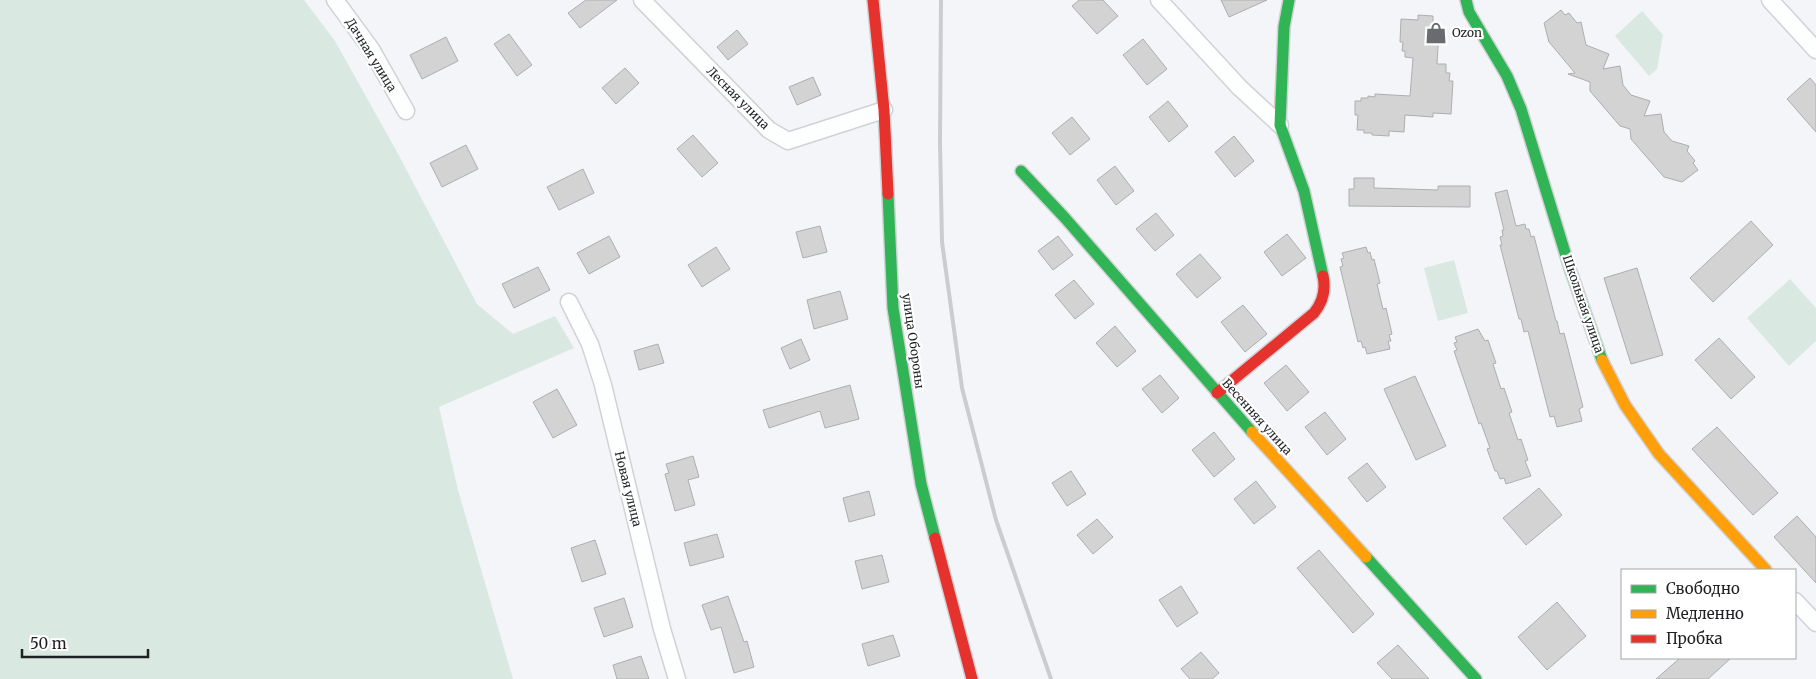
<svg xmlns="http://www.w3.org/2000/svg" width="1816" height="679" viewBox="0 0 1816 679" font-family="Merriweather,serif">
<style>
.green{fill:#d9e9e1}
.building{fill:#d4d3d4;stroke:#aeaeaf}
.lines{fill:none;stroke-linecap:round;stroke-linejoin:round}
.street-casing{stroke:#d1d2d5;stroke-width:19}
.fast-casing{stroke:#d1d2d5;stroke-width:14}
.slow-casing{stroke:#d1d2d5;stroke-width:14}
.jam-casing{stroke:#d1d2d5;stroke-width:14}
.street{stroke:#fdfefe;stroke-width:16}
.fast{stroke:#30b455;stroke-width:11}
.slow{stroke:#ff9f0a;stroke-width:11}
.jam{stroke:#e5322d;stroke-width:11}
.rail{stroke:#ccccce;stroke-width:4}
.labels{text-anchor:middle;stroke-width:4.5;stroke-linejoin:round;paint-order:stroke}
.poi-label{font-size:12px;fill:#1f2023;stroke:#fff;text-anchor:start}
.street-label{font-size:12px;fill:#1f2023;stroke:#fff}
</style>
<rect width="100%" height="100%" fill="#f3f5f9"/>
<path class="green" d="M0 0H304L335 41 396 150 477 304 513 334 555 316 574 348 439 407 458 490 513 679H0Z
M1642 11 1663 35 1657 69 1649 76 1615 36Z
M1454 260 1468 313 1438 321 1424 268Z
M1790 279 1816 308V341L1789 366 1747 318Z"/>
<path class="building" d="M586 0H617L580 28 568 13Z
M1079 0H1103L1118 16 1097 34 1072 6Z
M1221 0H1267L1229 17Z
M1561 10 1565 15 1569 13 1577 23 1581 22 1586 45 1609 54 1603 69 1620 66 1623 85 1631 95 1650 101 1644 116 1661 114 1664 132 1672 141 1689 146 1687 151 1695 161 1693 163 1698 170 1682 182 1664 177 1631 139 1630 129 1620 126 1590 91V82L1568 74 1575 73 1549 42 1544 23Z
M1418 15 1433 16V24H1436V30H1439L1437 64H1446V73H1450L1449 81H1453L1451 114 1433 113V117L1405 115 1404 132 1389 131V136L1372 135V133H1364V130H1357L1358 115H1355V101H1361V98H1368V96L1375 97V94L1410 96 1413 58 1405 57V51H1402L1403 42H1400L1401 19 1418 20Z
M737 30 748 44 728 60 717 47Z
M509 34 532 65 517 76 494 44Z
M446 37 458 61 422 79 410 55Z
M1143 39 1167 69 1147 85 1123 55Z
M625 68 639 83 616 104 602 88Z
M813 77 821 95 797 105 789 87Z
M1810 78 1816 85V132L1787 99Z
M1168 101 1188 126 1169 142 1149 117Z
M1072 117 1090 139 1070 155 1052 133Z
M693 135 718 163 702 177 677 149Z
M1234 136 1254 161 1235 177 1215 152Z
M466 145 478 169 442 187 430 163Z
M1115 166 1134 191 1116 205 1097 180Z
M583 169 594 193 559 210 547 187Z
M1354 178H1374V188L1438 190V186H1470V207L1349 206V189H1354Z
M1507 190 1516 226 1525 224 1526 229H1529L1531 237 1534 236 1556 321H1557L1560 334 1564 333 1583 407 1579 409 1582 421 1557 427 1554 416 1550 417 1528 331 1524 332 1521 319H1519L1500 245H1502L1500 237 1503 236 1502 230H1504L1495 193Z
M1156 213 1174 235 1155 251 1136 229Z
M1751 221 1773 245 1713 302 1690 278Z
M820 226 827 252 803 258 796 232Z
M1287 234 1306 258 1282 276 1264 252Z
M609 236 620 257 589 274 577 253Z
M1058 236 1073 255 1053 270 1038 251Z
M716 247 730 269 702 287 688 265Z
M1366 247 1368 253 1370 252 1372 260 1374 259 1380 283 1377 284 1383 309 1386 308 1392 334 1389 335 1391 341H1388L1390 349 1367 354 1365 347 1363 348 1361 341 1358 342 1340 267 1343 266 1341 259 1344 258 1342 253Z
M1200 254 1221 278 1197 298 1176 274Z
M538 267 550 290 514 308 502 284Z
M1637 268 1663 355 1631 364 1604 278Z
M1074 280 1094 304 1075 319 1055 295Z
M840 291 848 319 814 329 807 300Z
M1243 305 1267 334 1245 352 1221 322Z
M1115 326 1136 351 1117 367 1096 343Z
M1478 329 1485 341 1488 340 1496 363 1493 364 1501 389 1504 388 1512 412 1509 413 1518 440 1521 439 1528 460 1525 461 1531 476 1506 484 1504 478 1500 479 1497 471H1495L1487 449 1490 448 1481 423 1479 424 1454 351 1457 350 1454 343 1457 342 1455 337Z
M1719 338 1755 377 1731 399 1695 360Z
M801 339 810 360 790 369 781 348Z
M658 344 664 363 639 370 634 351Z
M1286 365 1309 392 1287 411 1264 383Z
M1160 375 1179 398 1162 413 1142 389Z
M1415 376 1446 446 1416 460 1384 389Z
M850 385 859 419 825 428 820 411 769 428 763 410Z
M557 389 577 425 553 438 533 402Z
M1325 412 1346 439 1327 455 1305 427Z
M1717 427 1778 493 1753 515 1692 449Z
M1214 432 1235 459 1214 477 1192 450Z
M693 456 699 477 688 480 695 505 675 511 665 474 669 473 666 464Z
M1367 463 1386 487 1367 502 1348 478Z
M1071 471 1086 494 1067 506 1052 483Z
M1256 481 1276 507 1254 524 1234 499Z
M1539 488 1562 515 1526 545 1503 518Z
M869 491 875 515 849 522 843 498Z
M1797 516 1816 537V583L1774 537Z
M1097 519 1113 537 1093 554 1077 535Z
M717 534 724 557 690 566 684 543Z
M595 540 606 574 582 582 571 548Z
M1319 550 1374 614 1353 633 1297 568Z
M882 555 889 582 862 589 855 561Z
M1181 586 1198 613 1177 627 1159 600Z
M728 596 744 642 747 641 754 667 734 673 721 627 711 630 702 605Z
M624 598 633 627 604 637 594 608Z
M1557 602 1586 636 1547 670 1518 637Z
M893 635 900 656 868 666 862 644Z
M1398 645 1429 679H1392L1377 663Z
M1201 652 1219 673 1212 679H1190L1181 669Z
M641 656 649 679H617L613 665Z
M1680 658H1731L1708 679H1656Z"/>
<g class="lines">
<g class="street-casing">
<path id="street" d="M335 0 371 49 406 111
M642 0 769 130 788 141 884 110
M1159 0 1239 87 1280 125
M1770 0 1816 50
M569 302 590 344 603 385 662 629 677 679
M1795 601 1816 623"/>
</g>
<g class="fast-casing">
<path id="fast" d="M1289 0 1284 27 1280 125 1304 191 1323 276
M1466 0 1469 12 1507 76 1521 109 1570 269 1602 360
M1021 171 1065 218 1252 432
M888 194 893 308 921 484 935 538
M1366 557 1476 679"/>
</g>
<g class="slow-casing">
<path id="slow" d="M1602 360 1625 405 1659 454 1766 570
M1252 432 1366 557"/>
</g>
<g class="jam-casing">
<path id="jam" d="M873 0 884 110 888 194
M1217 393 1314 313C1323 302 1326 290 1323 276
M935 538 972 679"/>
</g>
<use href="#street" class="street"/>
<use href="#fast" class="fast"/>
<use href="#slow" class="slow"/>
<use href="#jam" class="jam"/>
<path class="rail" d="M941 0 940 142 942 242 962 388 996 520 1051 679"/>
</g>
<defs>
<g id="shop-bare" transform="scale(1.725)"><path d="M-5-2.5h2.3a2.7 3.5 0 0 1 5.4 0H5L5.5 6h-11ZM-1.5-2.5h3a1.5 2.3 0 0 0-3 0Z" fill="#696b6e" stroke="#fff" stroke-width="2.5" paint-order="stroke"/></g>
</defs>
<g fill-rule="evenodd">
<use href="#shop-bare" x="1436" y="33"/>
</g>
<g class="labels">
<g class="poi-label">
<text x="1452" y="37">Ozon</text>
</g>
<g class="street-label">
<text transform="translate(371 55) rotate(58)" y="4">Дачная улица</text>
<text transform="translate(738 98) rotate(45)" y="4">Лесная улица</text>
<text transform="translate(1583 304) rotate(71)" y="4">Школьная улица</text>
<text transform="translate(913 341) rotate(82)" y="4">улица Обороны</text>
<text transform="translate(1257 417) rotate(48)" y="4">Весенняя улица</text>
<text transform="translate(628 489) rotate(76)" y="4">Новая улица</text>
</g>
</g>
<rect x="1621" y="569" width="175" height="90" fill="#ffffff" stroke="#a5a6a7"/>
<rect x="1631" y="585" width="25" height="8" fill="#30b455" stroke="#a5a6a7"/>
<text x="1666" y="594" font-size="15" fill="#1f2023">Свободно</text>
<rect x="1631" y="610" width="25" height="8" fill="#ff9f0a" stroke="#a5a6a7"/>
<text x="1666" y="619" font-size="15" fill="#1f2023">Медленно</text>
<rect x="1631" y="635" width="25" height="8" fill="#e5322d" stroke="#a5a6a7"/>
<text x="1666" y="644" font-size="15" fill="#1f2023">Пробка</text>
<path d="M22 649v8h126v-8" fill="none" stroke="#1f2023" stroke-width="2.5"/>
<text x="30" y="649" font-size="15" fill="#1f2023" stroke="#ffffff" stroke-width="4" paint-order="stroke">50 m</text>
</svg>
